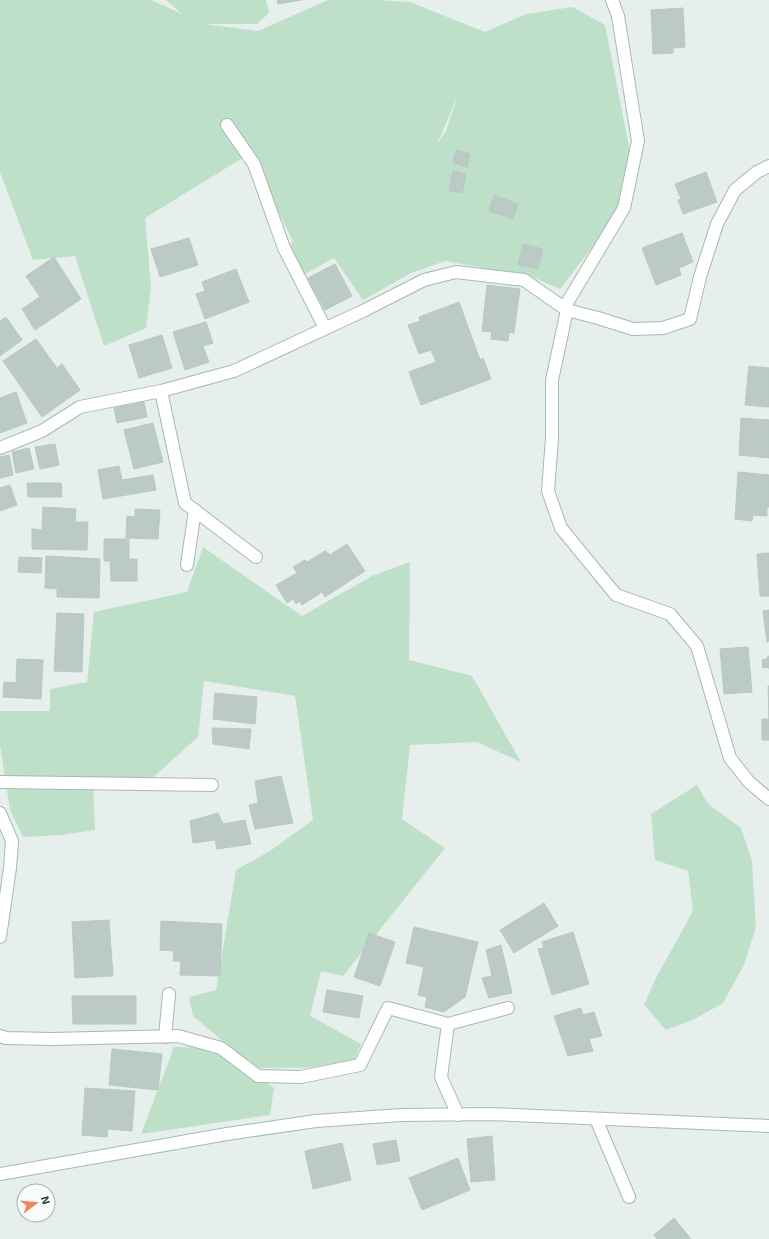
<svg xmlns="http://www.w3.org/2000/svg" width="769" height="1239" viewBox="0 0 769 1239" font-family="'Exo 2',sans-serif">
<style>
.green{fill:#bfe0c8;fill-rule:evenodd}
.building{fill:#bbcac4;stroke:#b8c9c2}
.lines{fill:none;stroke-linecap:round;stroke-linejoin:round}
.lane-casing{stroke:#a8b8b2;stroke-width:14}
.street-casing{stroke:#a8b8b2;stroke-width:14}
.secondary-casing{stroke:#a4bbb3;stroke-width:14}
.lane{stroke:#fff;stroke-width:12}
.street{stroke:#fff;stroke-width:12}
.secondary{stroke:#fff;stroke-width:12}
</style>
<rect width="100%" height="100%" fill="#e6efeb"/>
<path class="green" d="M0 0H151L182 14 166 0H266L269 13 257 24H204L258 31 328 0H377L410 2 485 32 526 14 572 7 605 25 631 157 622 198 597 241 560 289 530 276 445 261 411 273 363 300 334 258 303 275 290 245 293 241 249 154 145 218 151 287 146 328 104 346 75 256 33 260 0 172ZM457 97 446 131 438 143V142Z
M203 547 302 616 372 576 410 562 409 660 472 676 521 762 477 742 410 745 402 819 445 848 343 976 321 971 310 1016 361 1044 351 1067 255 1068 193 1016 189 997 216 990 236 870 270 851 313 820 295 696 204 681 198 737 149 781 93 787 95 830 61 835 23 837 10 810 0 745V711H50V689L87 682 94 612 187 592Z
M697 785 708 804 741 828 752 861 756 927 744 965 723 1003 693 1020 666 1030 644 1005 655 980 693 911 688 871 655 860 651 814Z
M174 1047 221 1048 274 1088 270 1115 141 1134Z"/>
<path class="building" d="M277 0H302L278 4Z
M683 8 685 47 673 48V53L653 54 651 10Z
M456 150 470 154 467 167 453 163Z
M453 171 466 174 462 193 449 191Z
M706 172 717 202 683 214 678 200 681 199 675 184Z
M494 195 518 204 513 219 489 211Z
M682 233 693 262 679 268 681 275 656 285 642 248Z
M189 238 198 265 160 277 151 249Z
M523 244 543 249 538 269 518 265Z
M54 257 81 299 35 330 22 309 40 297 26 276Z
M335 264 352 296 325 310 308 278Z
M236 269 249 302 205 319 196 294 205 291 202 282Z
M487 285 520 289 514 333 509 332 508 341 491 339 492 332 482 331Z
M459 302 480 360 483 358 491 379 421 405 409 372 436 362 431 350 419 354 408 325 420 321 419 317Z
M6 317 22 340 0 356V321Z
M206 322 213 343 203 346 209 362 185 370 173 332Z
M162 335 172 368 139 378 129 345Z
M36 339 57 368 62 364 80 390 42 417 3 361Z
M749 366 769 368V407L745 405Z
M16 392 27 423 0 433V398Z
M144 402 147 417 117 423 114 408Z
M741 418 769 420V458L739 455Z
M153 423 163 462 134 469 124 430Z
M55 444 59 465 40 469 35 447Z
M29 448 34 469 16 473 12 452Z
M9 455 13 475 0 478V457Z
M119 466 122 480 153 475 156 490 103 499 98 470Z
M738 472 769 475V507H767V516L753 515 752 521 735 519Z
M27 483H61L62 497H28Z
M10 485 17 505 0 511V488Z
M43 507 76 509 75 522H88L87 550 32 549V529L42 530Z
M135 509 160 510 158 539 126 538 127 516 135 517Z
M104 539H129V559H137V581H111L110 561H104Z
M347 544 365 571 325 597 322 592 302 605 300 601 296 604 293 599 287 603 276 585 297 573 293 567 305 560 307 562 325 551 330 555Z
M769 553V596H760L757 554Z
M46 556 100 559 99 598 57 597V589L45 588Z
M19 557 42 558 41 573 18 572Z
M769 610V641L767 642 763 611Z
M57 613 84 614 82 672 54 671Z
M748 647 752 692 724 694 720 649Z
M769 656V669V667L763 668 762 660 767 659V657Z
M17 659 43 660 41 699 3 697 4 682 16 683Z
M768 686H769V740H762V719H769Z
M215 693 257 697 255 724 213 719Z
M212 728 251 729 249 749 213 744Z
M281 776 293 823 255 829 249 805 258 803 255 781Z
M218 813 223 824 245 820 251 844 217 849 215 840 193 843 190 821Z
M544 903 558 926 514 953 500 930Z
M109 920 113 976 75 978 72 922Z
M161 921 222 924 220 976 180 975 181 961H173L174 951 160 950Z
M414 927 478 942 465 997 444 1012 425 1007 427 997 418 995 424 967 406 963Z
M573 932 589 984 552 995 538 949 544 948 542 942Z
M369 933 395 942 380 986 354 977Z
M501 945 512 993 489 998 482 978 492 976 486 950Z
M327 990 363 996 359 1018 323 1012Z
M72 996H136V1024H73Z
M581 1008 583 1015 594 1012 602 1036 589 1039 593 1051 568 1056 554 1016Z
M112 1049 162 1054 158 1090 109 1085Z
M85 1088 135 1091 132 1131 108 1129 107 1137 82 1135Z
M492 1136 495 1180 471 1182 467 1139Z
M396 1140 400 1161 377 1165 373 1144Z
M342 1143 351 1180 313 1189 305 1151Z
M458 1158 470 1190 422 1210 409 1178Z
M674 1218 691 1239H657L654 1235Z"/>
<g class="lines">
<g class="lane-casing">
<path id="lane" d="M227 125 254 164 284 248 325 328"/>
</g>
<g class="street-casing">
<path id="street" d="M564 308 624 208 638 141 618 16 612 0
M567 310 552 380V438L548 491 561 528 616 595 670 614 697 646 730 758 749 782 769 799
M161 391 185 503 256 557
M0 448 42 431 80 407 161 391 234 371 363 311 424 280 456 272 524 280 567 310 598 318 633 329 663 328 690 319 700 277 717 224 735 190 757 172 769 166
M187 565 195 510
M0 782 212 785
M0 813 12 841 10 868 0 937
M448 1024 441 1077 458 1115
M0 1036 6 1038 52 1039 178 1036 221 1048 258 1076 301 1077 360 1065 388 1008 448 1024 508 1008
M165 1037 169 994
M596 1119 629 1197"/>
</g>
<g class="secondary-casing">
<path id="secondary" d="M0 1174 227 1134 316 1121 401 1115 490 1114 769 1126"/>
</g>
<use href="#lane" class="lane"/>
<use href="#street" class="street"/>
<use href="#secondary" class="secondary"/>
</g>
<g transform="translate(36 1203) rotate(74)"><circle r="19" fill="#f7fbf9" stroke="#a3b1ad"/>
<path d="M0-3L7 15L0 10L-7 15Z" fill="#f4845f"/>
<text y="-6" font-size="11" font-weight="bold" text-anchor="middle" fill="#24423a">N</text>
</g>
</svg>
